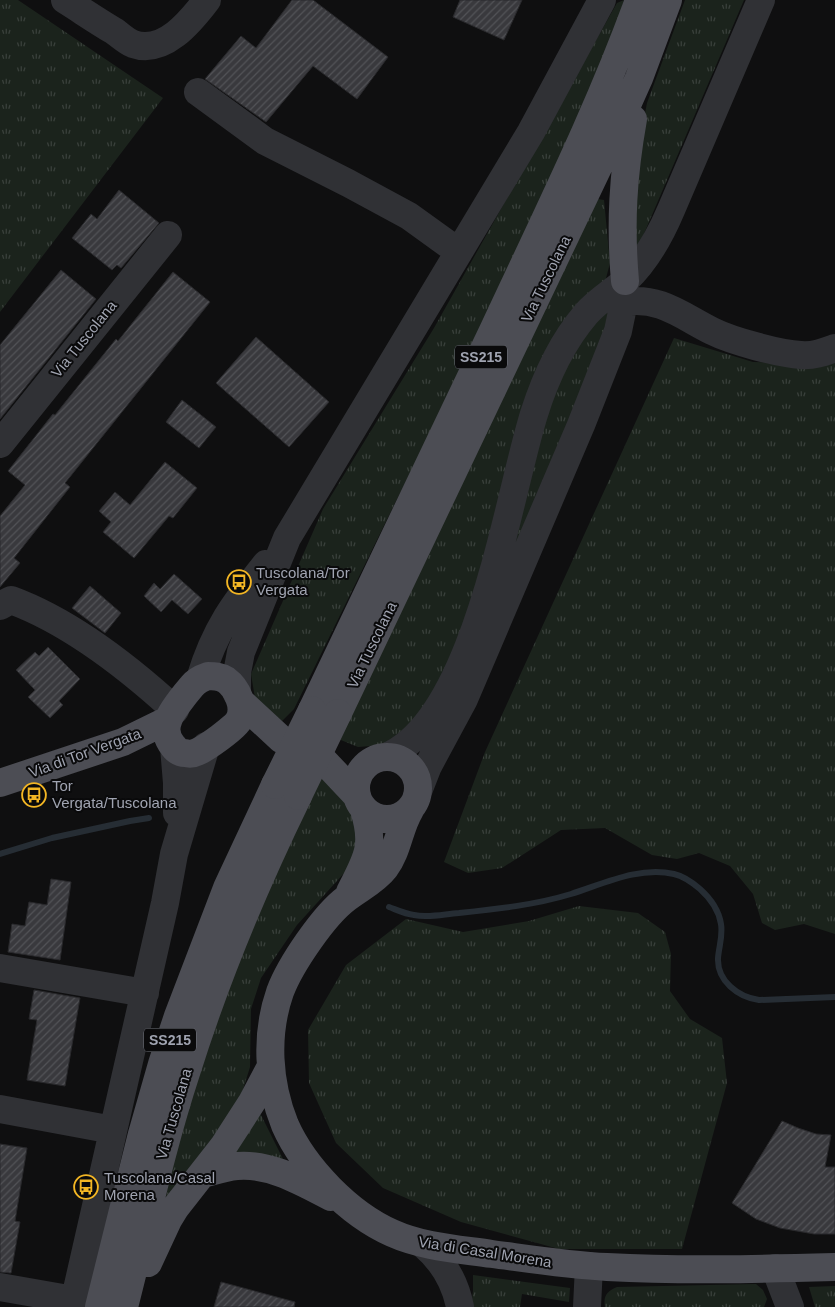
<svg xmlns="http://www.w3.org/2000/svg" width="835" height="1307" viewBox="0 0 835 1307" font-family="Helvetica,sans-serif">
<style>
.grass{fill:url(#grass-tufts)}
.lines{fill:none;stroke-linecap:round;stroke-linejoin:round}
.stream{stroke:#262d34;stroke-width:6}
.building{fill:url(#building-hatch);stroke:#29292c}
.minor{stroke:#303135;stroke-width:28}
.major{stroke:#4c4d54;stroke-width:28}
.major-bridge{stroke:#4c4d54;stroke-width:28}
.labels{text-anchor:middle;stroke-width:4;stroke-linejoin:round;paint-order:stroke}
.shield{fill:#0a0a0b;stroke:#73767f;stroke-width:1}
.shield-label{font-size:14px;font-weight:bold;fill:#a0a4b1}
.street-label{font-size:15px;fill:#a0a4b1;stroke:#0a0a0b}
.poi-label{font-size:15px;fill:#a0a4b1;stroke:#0a0a0b;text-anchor:start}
</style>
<defs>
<pattern id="grass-tufts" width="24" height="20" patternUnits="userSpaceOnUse" patternTransform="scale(1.25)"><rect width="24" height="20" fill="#1b231c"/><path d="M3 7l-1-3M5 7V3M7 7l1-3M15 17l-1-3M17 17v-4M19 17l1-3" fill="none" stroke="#39403b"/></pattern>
<pattern id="building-hatch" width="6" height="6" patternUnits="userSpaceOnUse" patternTransform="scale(1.25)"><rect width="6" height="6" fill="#39393d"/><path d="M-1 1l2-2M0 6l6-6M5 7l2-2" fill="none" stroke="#525357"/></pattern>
</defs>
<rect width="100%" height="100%" fill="#0f0f10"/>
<path class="grass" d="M0 0H18L163 98 0 312Z
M624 0 618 20 518 260 398 497 294 709 282 721 255 698 251 674 323 509 434 328 617 3Z
M685 0H744L640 243 633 253 634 171 647 103Z
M598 199 604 200 610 263 605 282 583 304 454 669 407 730 383 745 358 747 336 738Z
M610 310 601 351 500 602 546 405 593 318Z
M674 338 753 362 835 363V934L804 924 775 930 762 923 753 894 730 866 699 853 677 859 652 855 605 828 561 830 502 868 468 873 444 862 485 752Z
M319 775 344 799 358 829 356 860 297 925 261 978 251 1009 250 1067 241 1096 223 1129 164 1204 187 1104 217 1010Z
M579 906 638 913 665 932 671 954 670 991 690 1019 722 1038 727 1083 682 1249H559L461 1222 383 1188 336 1143 309 1083 308 1030 346 965 406 919 463 932 529 921Z
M257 1112 261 1115 287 1167 269 1160 232 1151Z
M473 1275 570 1288 569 1302 522 1294 520 1307H471L473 1291Z
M756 1284 763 1290 767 1299 764 1307H605C603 1296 607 1291 617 1287Z
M835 1286V1307H815L809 1287Z"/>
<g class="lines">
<path class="stream" d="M0 854 52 838 130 821 149 818
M389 907C397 910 405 914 414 915 429 918 444 914 459 913 497 909 535 905 571 894 603 884 639 866 674 874 683 876 693 883 700 889 710 898 719 911 721 924 723 936 719 946 718 958 717 981 738 997 759 1000L835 997"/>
</g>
<path class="building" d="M292 0H313L388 57 357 99 313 66 266 122 205 79 241 36 256 48Z
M460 0H522L504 40 453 17Z
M119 190 159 223 121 268 117 265 112 270 72 238 91 214 97 219Z
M61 270 96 299 0 419V345Z
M173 272 210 302 65 483 70 487 14 558 20 563 0 587V516L25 485 8 471 53 414 55 415 116 339 118 341Z
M256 337 329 402 289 447 216 383Z
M182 400 216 427 199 448 166 422Z
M165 462 197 488 173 518 169 516 134 558 103 532 111 522 99 511 115 492 130 505Z
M174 574 202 599 188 614 172 600 161 612 144 596 154 583 160 589Z
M90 586 121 613 105 633 72 608Z
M48 647 80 679 59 701 63 705 50 718 28 697 35 690 16 670 35 652 39 656Z
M51 879 71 882 60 960 8 952 12 924 25 926 29 902 47 905Z
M34 990 80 998 65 1086 27 1080 37 1020 29 1019Z
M782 1121 798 1128 816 1134 831 1135 825 1167H835V1234H814L780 1228 756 1219 732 1203Z
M0 1144 27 1148 15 1221 20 1222 11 1273 0 1272Z
M221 1282 295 1302 294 1307H214Z"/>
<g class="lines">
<path class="minor" d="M65 0C81 10 97 21 114 31 120 35 126 41 133 44 164 55 191 21 207 0
M198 92 265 141 348 183 409 216 459 252
M624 302C659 296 682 316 712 331 732 341 780 354 801 355 814 356 824 352 835 348
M0 444 168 235
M0 606 11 600C71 622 128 667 175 710
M200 679C215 629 234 604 266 564
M237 694V673L241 652 287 538 531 132 602 0
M174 747 177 783V813
M386 757C476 719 507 501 534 414 545 379 562 342 586 314 598 300 613 292 626 280 647 260 660 236 671 210L761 0
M419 789 428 766 464 699 581 425 618 331 624 302 625 281
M0 968 145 993
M0 1109 113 1130
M423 1244C443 1261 455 1281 460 1307
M775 1268 790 1307
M0 1287 74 1300
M73 1307 165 903 174 854 206 746
M587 1307 589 1266"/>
<path class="major" d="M625 281C620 224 623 175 633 119
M208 676C214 676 220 676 226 680 237 688 246 707 239 720 236 727 205 749 197 752 193 754 189 754 185 753 180 753 176 750 173 746 167 739 165 729 168 721 170 713 186 693 192 686 196 681 202 678 208 676Z
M241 702 281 739 324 761 356 795
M312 710C379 569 447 429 513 288 558 192 603 99 639 0
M338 713 614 134 639 78 668 0
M356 788a31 31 0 1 1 62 0a31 31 0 1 1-62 0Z
M0 783 123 742 168 720
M410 810C399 828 398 851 385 868 375 881 360 888 347 898 324 915 290 965 280 992 265 1035 268 1083 285 1125 304 1168 349 1214 392 1233 423 1247 458 1249 492 1254 530 1259 568 1265 607 1267 683 1271 759 1269 835 1267
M350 892C366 860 376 847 364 810
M203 1174C214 1171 225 1167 237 1166 270 1163 302 1182 331 1197
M148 1263 168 1220 176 1207 223 1147 252 1102 270 1068
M99 1307 142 1134 162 1064 178 1016 227 888 275 785
M124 1307C144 1229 161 1149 186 1073 216 977 254 886 298 796"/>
<path class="major-bridge" d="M275 785 312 710
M298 796 338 713"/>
</g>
<defs>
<g id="bus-ring" transform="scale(1.25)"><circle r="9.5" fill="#0a0a0b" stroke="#f3b624" stroke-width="1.5"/><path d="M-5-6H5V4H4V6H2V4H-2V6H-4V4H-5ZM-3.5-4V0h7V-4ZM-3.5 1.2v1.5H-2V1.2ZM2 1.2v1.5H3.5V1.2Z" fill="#f3b624"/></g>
</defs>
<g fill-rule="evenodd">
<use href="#bus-ring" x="239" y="582"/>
<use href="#bus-ring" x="34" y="795"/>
<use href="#bus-ring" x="86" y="1187"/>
</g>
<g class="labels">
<g class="shield">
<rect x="455" y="345.5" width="52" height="23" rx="4"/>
<rect x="144" y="1028.5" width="52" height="23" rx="4"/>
</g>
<g class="shield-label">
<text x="481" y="362">SS215</text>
<text x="170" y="1045">SS215</text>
</g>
<g class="street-label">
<text transform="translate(546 279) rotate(-64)" y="5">Via Tuscolana</text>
<text transform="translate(84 339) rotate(-51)" y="5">Via Tuscolana</text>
<text transform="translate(372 645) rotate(-64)" y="5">Via Tuscolana</text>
<text transform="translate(85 753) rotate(-20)" y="5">Via di Tor Vergata</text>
<text transform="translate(174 1114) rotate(-74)" y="5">Via Tuscolana</text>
<text transform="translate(485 1252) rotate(9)" y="5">Via di Casal Morena</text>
</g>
<g class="poi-label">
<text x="256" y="578">Tuscolana/Tor<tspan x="256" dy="17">Vergata</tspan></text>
<text x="52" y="791">Tor<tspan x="52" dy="17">Vergata/Tuscolana</tspan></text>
<text x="104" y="1183">Tuscolana/Casal<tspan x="104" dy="17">Morena</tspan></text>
</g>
</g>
</svg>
